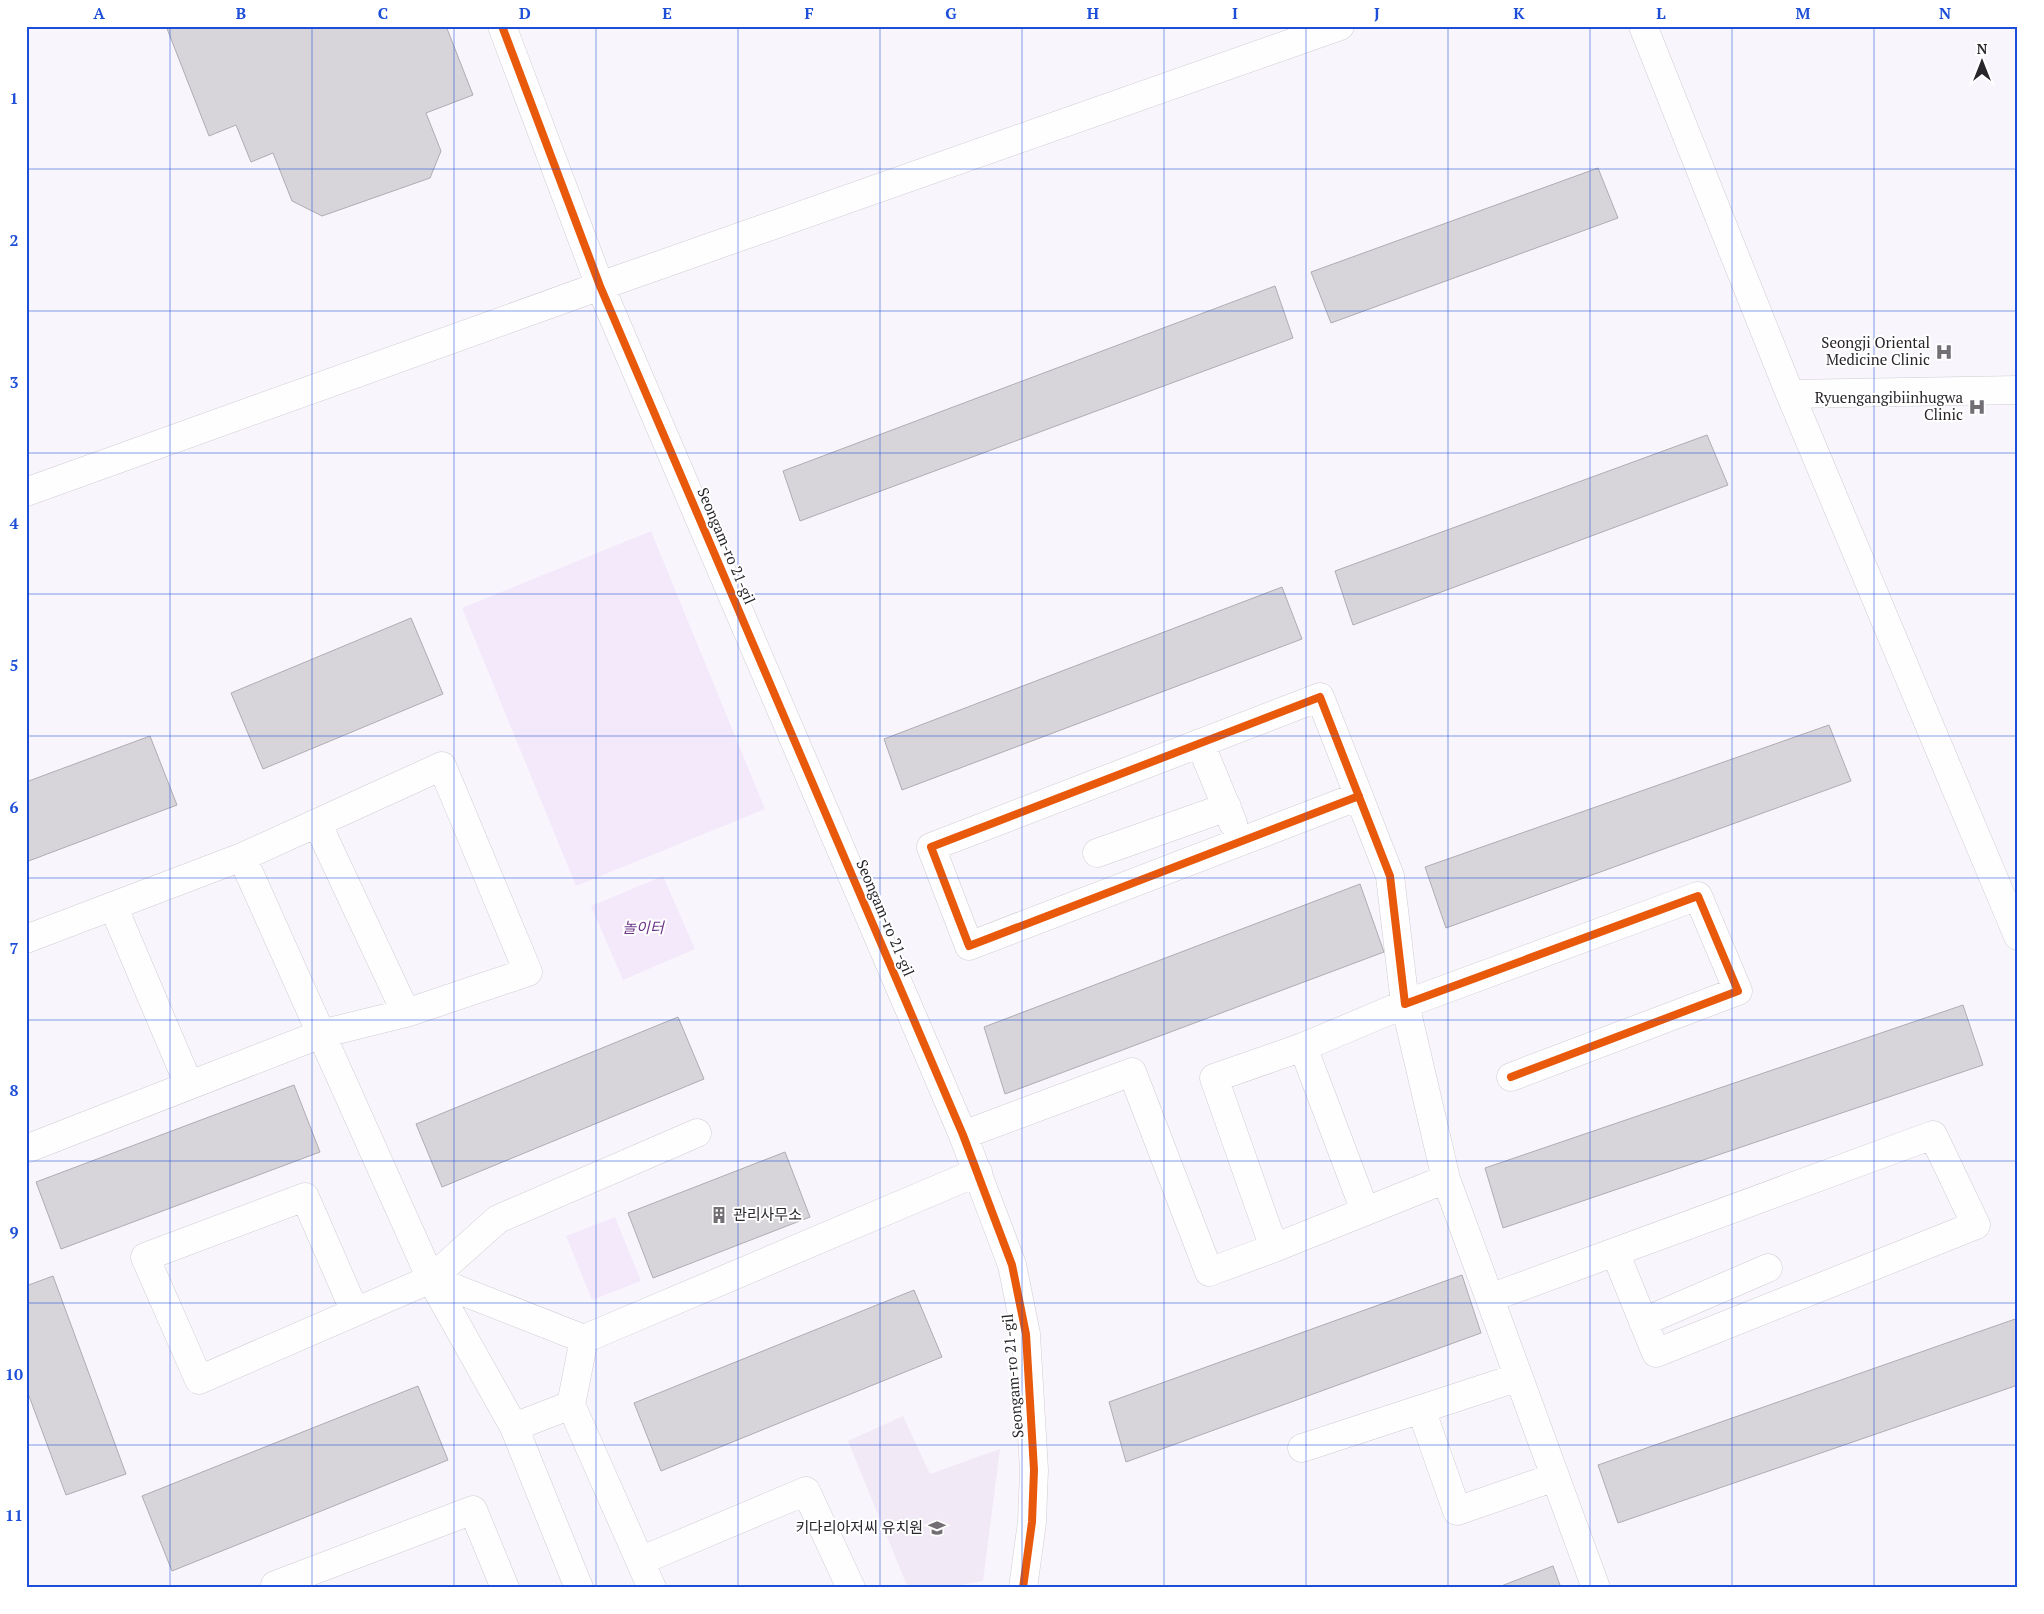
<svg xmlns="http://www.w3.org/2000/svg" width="2044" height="1614" viewBox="0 0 2044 1614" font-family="'PT Serif','Noto Sans KR',serif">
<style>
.built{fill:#f2e9f7}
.green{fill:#f4e9fb}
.building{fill:#d7d4da;stroke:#afacb2}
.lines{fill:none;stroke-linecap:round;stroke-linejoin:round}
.minor-casing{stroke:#cfccd2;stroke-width:29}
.minor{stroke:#fefeff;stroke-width:28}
.cycleway-casing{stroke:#fff;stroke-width:11}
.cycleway{stroke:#e8590c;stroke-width:8}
.grid{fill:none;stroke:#1d4ed8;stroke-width:1;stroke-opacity:0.55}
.labels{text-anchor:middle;stroke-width:4;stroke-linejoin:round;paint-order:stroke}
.poi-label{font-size:15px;fill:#29262b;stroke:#fff;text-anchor:end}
.street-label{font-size:15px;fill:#29262b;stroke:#fff}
.park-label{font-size:15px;font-style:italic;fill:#6c3689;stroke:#fff}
.neatline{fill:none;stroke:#1d4ed8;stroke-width:2}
.grid-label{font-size:16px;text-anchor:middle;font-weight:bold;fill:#1d4ed8}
</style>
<rect width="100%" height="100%" fill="#f9f5fc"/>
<path class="built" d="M903 1416 930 1474 1000 1449 983 1581 945 1588H908L848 1441Z"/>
<path class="green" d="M651 531 765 809 576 886 462 608Z
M663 876 695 949 623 980 591 906Z
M615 1217 641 1281 592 1300 566 1236Z"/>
<path class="building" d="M166 26H446L473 95 426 113 441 151 430 178 322 216 292 201 273 153 251 162 236 125 209 136Z
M1598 168 1618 218 1331 323 1311 272Z
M1275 286 1293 338 800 521 783 471Z
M1707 435 1728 485 1353 625 1335 571Z
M1282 587 1302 639 902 790 884 739Z
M411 618 443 694 263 769 231 693Z
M1829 725 1851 781 1446 928 1425 867Z
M150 736 177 805 26 862V782Z
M1360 884 1384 952 1005 1094 984 1027Z
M1963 1005 1983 1065 1503 1228 1485 1168Z
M678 1017 704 1079 442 1187 416 1124Z
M294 1085 320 1152 61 1249 36 1182Z
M785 1152 810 1217 653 1278 628 1213Z
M1462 1275 1481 1333 1126 1462 1109 1402Z
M53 1276 126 1474 66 1495 26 1388V1286Z
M914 1290 942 1357 661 1471 634 1403Z
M2018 1318V1385L1618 1523 1598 1465Z
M418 1386 448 1460 172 1571 142 1496Z
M1553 1566 1561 1588H1496Z"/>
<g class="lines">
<g class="minor-casing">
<path id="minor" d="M502 26 600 286 963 1135 1012 1265 1026 1334 1034 1470 1032 1522 1023 1588
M1643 26 1790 394 2018 936
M1790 394 2018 390
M26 492 600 286 1340 26
M1200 743 1233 823
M1359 796 969 946 931 847 1320 697 1390 876 1405 1004 1698 896 1738 991 1511 1077
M317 823 442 766 528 972 406 1013
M1097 853 1227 807
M242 857 431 1279 514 1427 571 1405 584 1339
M113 906 189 1085
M26 939 242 857 317 823 406 1013 321 1034 26 1149
M1303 1047 1365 1211
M963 1135 1132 1072 1209 1272 1274 1248
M1446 1179 1274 1248 1214 1078 1303 1047 1405 1004 1446 1179 1596 1588
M431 1279 498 1219 697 1133
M1490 1298 1933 1135 1976 1225 1656 1353 1615 1252
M355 1312 305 1197 145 1257 199 1380 431 1279 584 1339 978 1172
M1643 1322 1768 1268
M571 1405 652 1588
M1421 1409 1457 1511 1555 1477
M514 1427 579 1588
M1302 1448 1519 1377
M640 1561 806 1491 851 1588
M276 1588 275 1585 473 1510 505 1588"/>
</g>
<use href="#minor" class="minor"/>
<g class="cycleway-casing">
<path id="cycleway" d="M502 26 600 286 963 1135 1012 1265 1026 1334 1034 1470 1032 1522 1023 1588
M1359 796 969 946 931 847 1320 697 1390 876 1405 1004 1698 896 1738 991 1511 1077"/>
</g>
<use href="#cycleway" class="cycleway"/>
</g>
<path class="grid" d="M170 26V1588M312 26V1588M454 26V1588M596 26V1588M738 26V1588M880 26V1588M1022 26V1588M1164 26V1588M1306 26V1588M1448 26V1588M1590 26V1588M1732 26V1588M1874 26V1588M26 169H2018M26 311H2018M26 453H2018M26 594H2018M26 736H2018M26 878H2018M26 1020H2018M26 1161H2018M26 1303H2018M26 1445H2018"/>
<defs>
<g id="hospital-bare" transform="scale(1.35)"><path d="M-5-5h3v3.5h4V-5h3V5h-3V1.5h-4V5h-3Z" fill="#726e74" stroke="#fff" stroke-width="2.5" paint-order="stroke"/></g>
<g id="building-bare" transform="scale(1.35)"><path d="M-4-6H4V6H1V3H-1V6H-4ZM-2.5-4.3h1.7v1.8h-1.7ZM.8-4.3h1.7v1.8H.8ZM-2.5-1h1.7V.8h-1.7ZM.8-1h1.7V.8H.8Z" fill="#726e74" stroke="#fff" stroke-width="2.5" paint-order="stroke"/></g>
<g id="school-bare" transform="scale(1.35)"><path d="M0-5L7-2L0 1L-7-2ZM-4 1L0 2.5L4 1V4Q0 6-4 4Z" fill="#726e74" stroke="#fff" stroke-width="2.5" paint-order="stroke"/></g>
</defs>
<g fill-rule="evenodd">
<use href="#hospital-bare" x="1944" y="352"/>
<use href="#hospital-bare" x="1977" y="407"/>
<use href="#building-bare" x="719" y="1215"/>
<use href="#school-bare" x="937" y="1528"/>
</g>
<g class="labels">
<g class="poi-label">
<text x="1930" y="348">Seongji Oriental<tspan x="1930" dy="17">Medicine Clinic</tspan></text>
<text x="1963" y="403">Ryuengangibiinhugwa<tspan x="1963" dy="17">Clinic</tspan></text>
<text x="733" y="1220" text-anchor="start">관리사무소</text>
<text x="923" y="1533">키다리아저씨 유치원</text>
</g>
<g class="street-label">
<text transform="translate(726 546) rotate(67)" y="5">Seongam-ro 21-gil</text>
<text transform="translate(885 918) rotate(67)" y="5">Seongam-ro 21-gil</text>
<text transform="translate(1013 1376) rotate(-95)" y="5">Seongam-ro 21-gil</text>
</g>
<g class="park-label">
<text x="643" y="933">놀이터</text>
</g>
</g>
<rect width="2044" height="1614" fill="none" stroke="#ffffff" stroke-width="55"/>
<g transform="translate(1982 62)" stroke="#ffffff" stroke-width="4" paint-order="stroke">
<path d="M0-4L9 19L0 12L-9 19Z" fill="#29262b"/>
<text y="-8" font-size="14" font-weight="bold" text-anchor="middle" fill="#29262b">N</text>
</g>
<rect x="28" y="28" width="1988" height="1558" class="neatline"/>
<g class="grid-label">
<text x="99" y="19">A</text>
<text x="241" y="19">B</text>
<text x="383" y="19">C</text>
<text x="525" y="19">D</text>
<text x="667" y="19">E</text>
<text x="809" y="19">F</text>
<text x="951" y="19">G</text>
<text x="1093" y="19">H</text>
<text x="1235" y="19">I</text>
<text x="1377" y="19">J</text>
<text x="1519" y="19">K</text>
<text x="1661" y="19">L</text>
<text x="1803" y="19">M</text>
<text x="1945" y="19">N</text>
<text x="14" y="104">1</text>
<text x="14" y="246">2</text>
<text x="14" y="388">3</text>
<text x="14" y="529">4</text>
<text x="14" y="671">5</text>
<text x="14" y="813">6</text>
<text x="14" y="954">7</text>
<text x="14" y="1096">8</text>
<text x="14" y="1238">9</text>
<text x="14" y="1380">10</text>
<text x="14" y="1521">11</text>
</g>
</svg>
